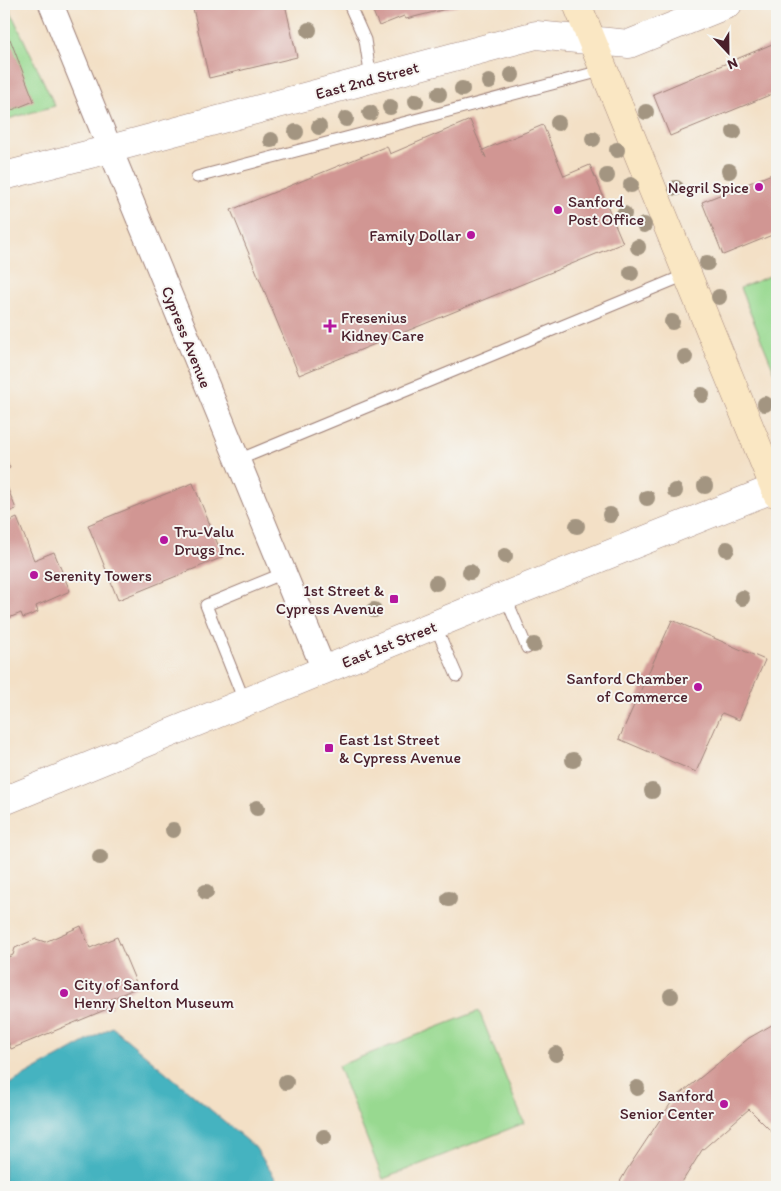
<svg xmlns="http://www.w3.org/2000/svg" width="781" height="1191" viewBox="0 0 781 1191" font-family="Itim,sans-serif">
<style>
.green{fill:#98d990;stroke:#717c5e}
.water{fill:#45b3c0;stroke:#486976}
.building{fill:#d19693}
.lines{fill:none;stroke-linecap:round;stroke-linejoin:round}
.service-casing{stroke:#9e8078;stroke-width:13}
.minor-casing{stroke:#9e8078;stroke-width:26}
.tertiary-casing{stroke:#9e8078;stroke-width:29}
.secondary-casing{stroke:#9e8078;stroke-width:29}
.service{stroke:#fff;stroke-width:11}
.minor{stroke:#fff;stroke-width:24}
.tertiary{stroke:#fff;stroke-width:28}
.secondary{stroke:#fae7c3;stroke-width:28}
.tree{fill:#a39581}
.poi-dot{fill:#b5179e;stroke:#f6f6f2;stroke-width:2}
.labels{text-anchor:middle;stroke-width:4;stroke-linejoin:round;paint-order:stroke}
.street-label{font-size:16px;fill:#4a1f2b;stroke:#f6f6f2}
.poi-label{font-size:16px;fill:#4a1f2b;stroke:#f6f6f2;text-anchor:start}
</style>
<rect width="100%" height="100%" fill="#f6f6f2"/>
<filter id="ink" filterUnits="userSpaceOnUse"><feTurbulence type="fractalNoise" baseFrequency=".02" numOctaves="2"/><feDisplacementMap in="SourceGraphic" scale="10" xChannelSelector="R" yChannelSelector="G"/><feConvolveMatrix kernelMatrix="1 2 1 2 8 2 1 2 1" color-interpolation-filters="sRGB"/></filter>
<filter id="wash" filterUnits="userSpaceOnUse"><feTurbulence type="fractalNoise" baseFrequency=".0096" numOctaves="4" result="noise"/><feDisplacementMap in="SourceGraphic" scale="20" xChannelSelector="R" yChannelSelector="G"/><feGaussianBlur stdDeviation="1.12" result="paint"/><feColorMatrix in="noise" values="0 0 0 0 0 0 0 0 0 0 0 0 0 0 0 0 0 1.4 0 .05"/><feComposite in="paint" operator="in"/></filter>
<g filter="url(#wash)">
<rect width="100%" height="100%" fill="#f3e0c6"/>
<path class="green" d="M4 4H7L55 106 4 120Z
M777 273V378L740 288Z
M479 1011 524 1123 383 1179 338 1066Z"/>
<path class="water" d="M112 1027 255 1147 277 1181V1187H4V1087Z"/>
<g id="blocks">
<path class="building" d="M192 4H285L297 57 209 78Z
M370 4H457L458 6 406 19 404 16 379 26Z
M10 39 34 101 7 112 4 105V41Z
M777 42V92L670 136 653 94Z
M470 120 486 158 483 150 543 125 564 176 590 165 623 243 299 375 231 210 387 146 390 154Z
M777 172V233L723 255 702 202Z
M4 453 10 468 4 471Z
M4 479 16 509 4 514Z
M193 483 223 557 118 600 88 525Z
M17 518 34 560 54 552 70 591 36 606 38 612 23 618 21 613 4 620V524Z
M672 620 765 660 739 720 722 713 696 772 619 739Z
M81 926 90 948 117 937 138 987 109 1000 112 1007 11 1049 8 1040 4 1042V959L13 955 15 948 36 939 45 942Z
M777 1022V1137L749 1109 702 1150 679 1187H617L626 1171 673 1100 749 1038Z"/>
</g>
</g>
<g filter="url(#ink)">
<use href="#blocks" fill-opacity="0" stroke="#9e8078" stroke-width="1"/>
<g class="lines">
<g class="service-casing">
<path id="service" d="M349 4 365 40 371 79
M197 177 605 70
M238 460 688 274
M505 596 527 648
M435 625 457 676
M245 703 206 605 284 573"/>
</g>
<g class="minor-casing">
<path id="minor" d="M51 4 110 149 324 670"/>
</g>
<g class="tertiary-casing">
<path id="tertiary" d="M4 176 110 149 536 35 629 44 728 4
M4 801 505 596 775 488"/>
</g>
<g class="secondary-casing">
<path id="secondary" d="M577 4 777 494"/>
</g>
<use href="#service" class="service"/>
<use href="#minor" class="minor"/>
<use href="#tertiary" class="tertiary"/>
<use href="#secondary" class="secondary"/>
</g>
<g class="tree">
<circle cx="309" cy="30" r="8"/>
<circle cx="512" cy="75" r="8"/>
<circle cx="489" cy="82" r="8"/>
<circle cx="462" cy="89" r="8"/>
<circle cx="439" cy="94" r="8"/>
<circle cx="416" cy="101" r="8"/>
<circle cx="390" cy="107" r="8"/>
<circle cx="646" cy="112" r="8"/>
<circle cx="370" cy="113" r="8"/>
<circle cx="346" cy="119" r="8"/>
<circle cx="558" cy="123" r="8"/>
<circle cx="319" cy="127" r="8"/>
<circle cx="296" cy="132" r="8"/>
<circle cx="734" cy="132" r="8"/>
<circle cx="593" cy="139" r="8"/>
<circle cx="271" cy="140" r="8"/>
<circle cx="617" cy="150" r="8"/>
<circle cx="729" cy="171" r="8"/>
<circle cx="607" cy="176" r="8"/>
<circle cx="631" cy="185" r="8"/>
<circle cx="676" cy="188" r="8"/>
<circle cx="624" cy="214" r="8"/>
<circle cx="644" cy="225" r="8"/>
<circle cx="638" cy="247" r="8"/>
<circle cx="707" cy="263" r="8"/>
<circle cx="631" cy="273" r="8"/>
<circle cx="719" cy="297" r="8"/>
<circle cx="672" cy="322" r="8"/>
<circle cx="685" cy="357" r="8"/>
<circle cx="702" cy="395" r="8"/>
<circle cx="765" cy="404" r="8"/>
<circle cx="705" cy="486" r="8"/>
<circle cx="675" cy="491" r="8"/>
<circle cx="647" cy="498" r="8"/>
<circle cx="610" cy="515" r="8"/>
<circle cx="577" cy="526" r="8"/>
<circle cx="727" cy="549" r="8"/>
<circle cx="505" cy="556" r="8"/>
<circle cx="470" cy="572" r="8"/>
<circle cx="436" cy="583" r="8"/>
<circle cx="742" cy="598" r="8"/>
<circle cx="374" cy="610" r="8"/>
<circle cx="534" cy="645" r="8"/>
<circle cx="573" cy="760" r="8"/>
<circle cx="652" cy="791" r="8"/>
<circle cx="257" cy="808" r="8"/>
<circle cx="173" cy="830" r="8"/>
<circle cx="100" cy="857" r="8"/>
<circle cx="206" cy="892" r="8"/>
<circle cx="449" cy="899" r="8"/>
<circle cx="671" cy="996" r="8"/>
<circle cx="556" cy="1054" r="8"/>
<circle cx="286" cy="1082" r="8"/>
<circle cx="637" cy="1088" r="8"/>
<circle cx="324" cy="1137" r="8"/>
</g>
</g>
<g class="poi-dot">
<circle cx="759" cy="187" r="5"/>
<circle cx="558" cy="210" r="5"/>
<circle cx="471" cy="235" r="5"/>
<path d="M327.5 318.5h5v5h5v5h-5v5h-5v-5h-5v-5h5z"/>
<circle cx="164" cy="540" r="5"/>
<circle cx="34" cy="575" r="5"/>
<rect x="389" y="594" width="10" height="10" rx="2.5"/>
<circle cx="698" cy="687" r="5"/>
<rect x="324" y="743" width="10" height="10" rx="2.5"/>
<circle cx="64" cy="993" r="5"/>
<circle cx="724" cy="1104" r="5"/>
</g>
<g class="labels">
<g class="street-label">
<text transform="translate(367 80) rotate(-15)" y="6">East 2nd Street</text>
<text transform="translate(187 337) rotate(68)" y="6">Cypress Avenue</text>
<text transform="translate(389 644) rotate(-22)" y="6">East 1st Street</text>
</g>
<g class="poi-label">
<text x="749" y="193" text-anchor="end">Negril Spice</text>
<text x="568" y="207">Sanford<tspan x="568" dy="18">Post Office</tspan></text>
<text x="461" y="241" text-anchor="end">Family Dollar</text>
<text x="341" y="323">Fresenius<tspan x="341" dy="18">Kidney Care</tspan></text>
<text x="174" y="537">Tru-Valu<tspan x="174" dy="18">Drugs Inc.</tspan></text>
<text x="44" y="581">Serenity Towers</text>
<text x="384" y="596" text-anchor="end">1st Street &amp;<tspan x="384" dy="18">Cypress Avenue</tspan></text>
<text x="688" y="684" text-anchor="end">Sanford Chamber<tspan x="688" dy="18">of Commerce</tspan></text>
<text x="339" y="745">East 1st Street<tspan x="339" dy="18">&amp; Cypress Avenue</tspan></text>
<text x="74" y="990">City of Sanford<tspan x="74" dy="18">Henry Shelton Museum</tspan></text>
<text x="714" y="1101" text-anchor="end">Sanford<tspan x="714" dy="18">Senior Center</tspan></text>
</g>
</g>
<rect width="781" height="1191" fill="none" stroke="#f6f6f2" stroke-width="20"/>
<g transform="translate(728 52) rotate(158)" stroke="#f6f6f2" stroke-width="4" paint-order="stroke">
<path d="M0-4L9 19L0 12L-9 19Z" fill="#4a1f2b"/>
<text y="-8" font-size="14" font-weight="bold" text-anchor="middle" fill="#4a1f2b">N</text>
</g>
</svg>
